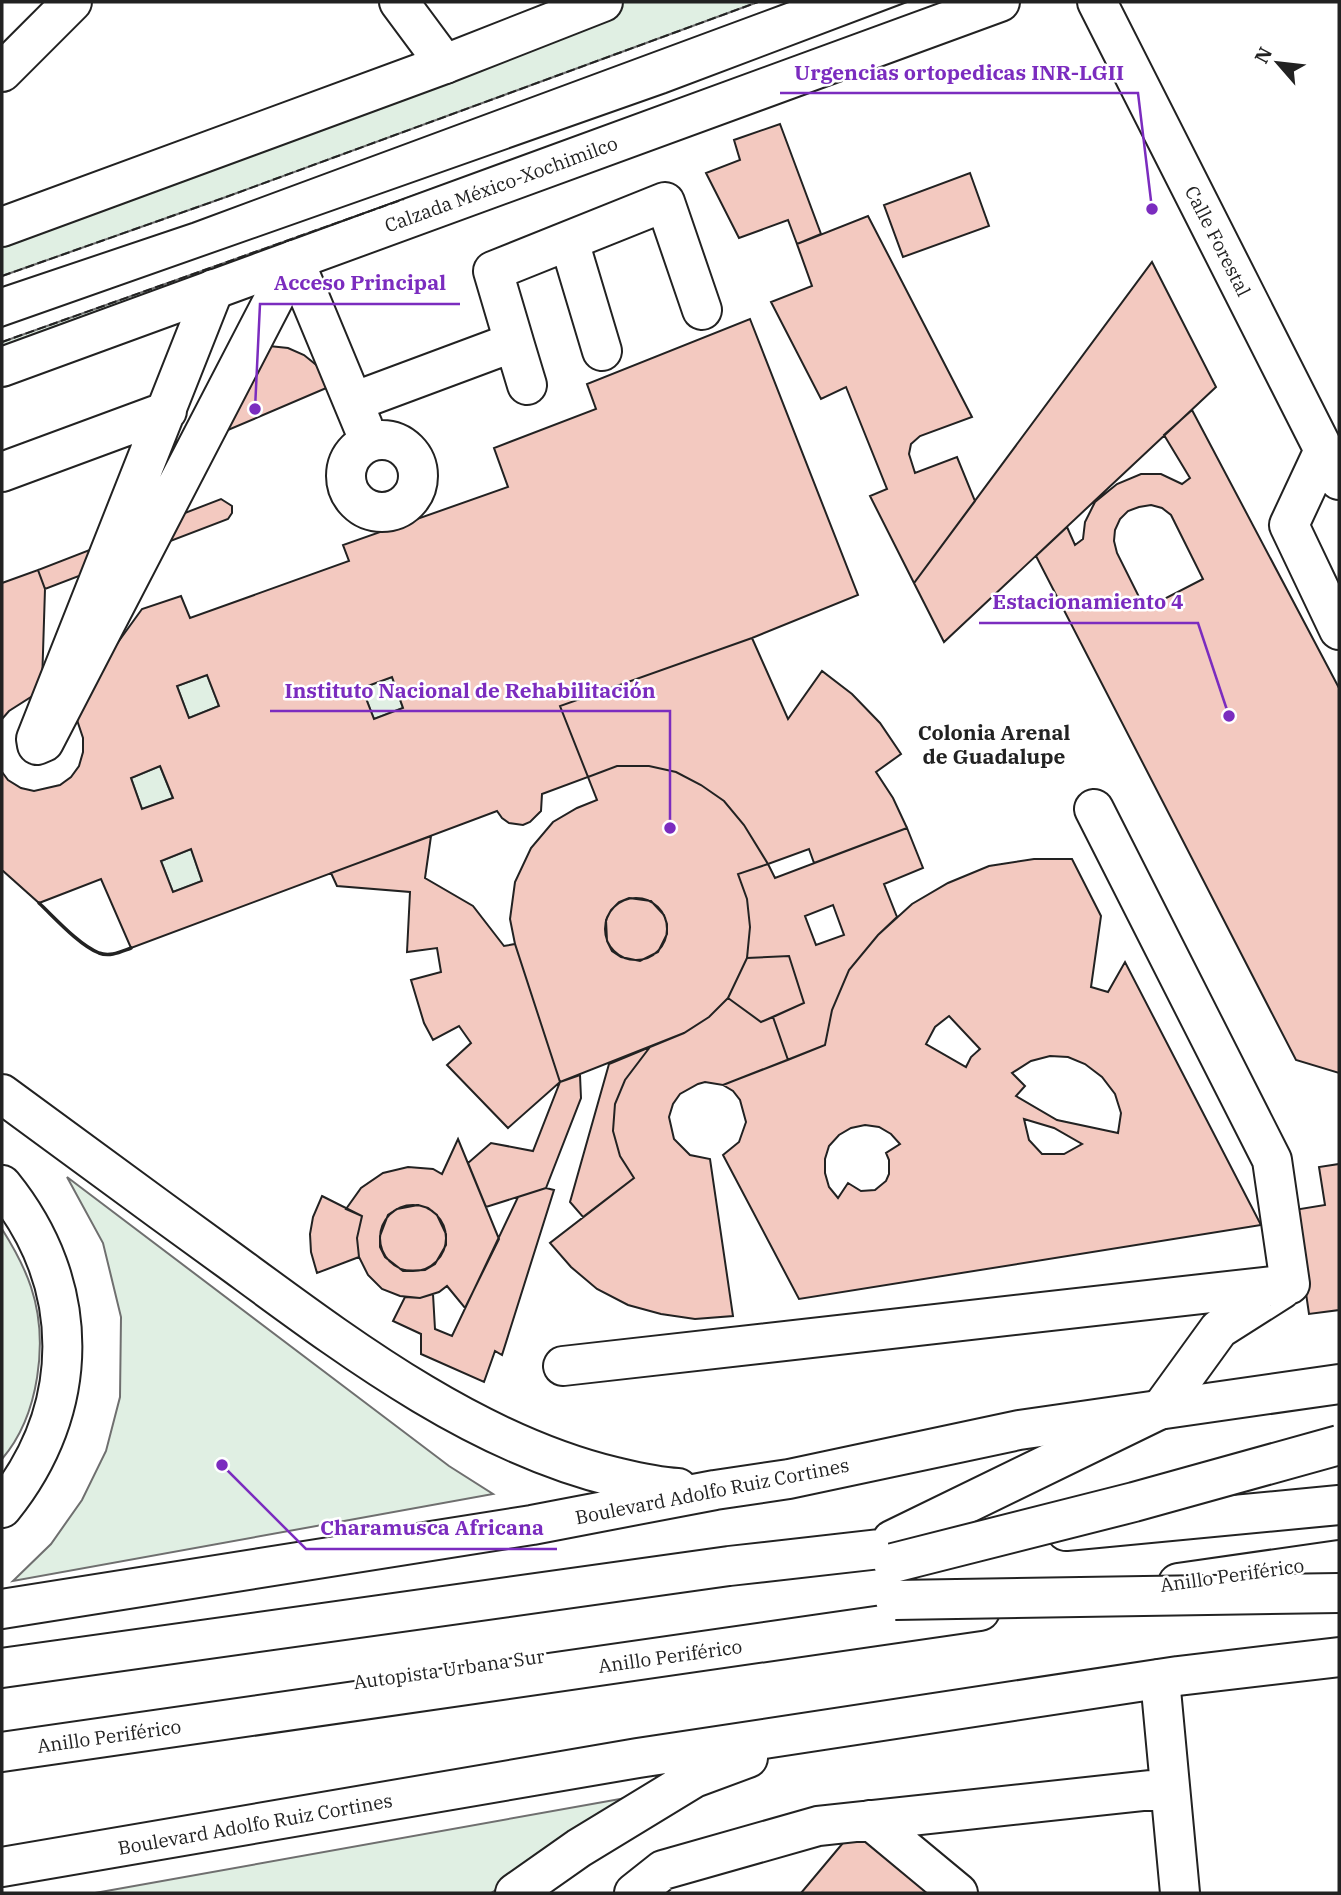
<svg xmlns="http://www.w3.org/2000/svg" width="1341" height="1895" viewBox="0 0 1341 1895" font-family="'IBM Plex Serif',serif">
<style>
.green{fill:#e0efe3;stroke:#6f6f6f;stroke-width:2}
.building{fill:#f3c9c0;stroke:#222;stroke-width:2;fill-rule:evenodd}
.lines{fill:none;stroke-linecap:round;stroke-linejoin:round}
.minor-casing{stroke:#222;stroke-width:42}
.major-casing{stroke:#222;stroke-width:42}
.highway-casing{stroke:#222;stroke-width:42}
.minor{stroke:#fff;stroke-width:38}
.major{stroke:#fff;stroke-width:38}
.highway{stroke:#fff;stroke-width:38}
.tram{stroke:#222;stroke-width:2}
.highway-bridge-casing{stroke:#222;stroke-width:42;stroke-linecap:butt}
.highway-bridge{stroke:#fff;stroke-width:38}
.fence{stroke:#222;stroke-width:2;stroke-dasharray:9 3.5;stroke-linecap:butt}
.wall{stroke:#222;stroke-width:3.5}
.labels{text-anchor:middle;stroke-width:5;stroke-linejoin:round;paint-order:stroke}
.street-label{font-size:19px;fill:#222;stroke:#fff}
.neighbourhood-label{font-size:21px;font-weight:bold;fill:#222;stroke:#fff}
.leader{fill:none;stroke:#7b2cbf;stroke-width:2.5}
.callout-dot{fill:#7b2cbf;stroke:#fff;stroke-width:2.5}
.callout-label{font-size:21px;text-anchor:middle;font-weight:bold;fill:#7b2cbf;stroke:#fff;stroke-width:5;stroke-linejoin:round;paint-order:stroke}
</style>
<rect width="100%" height="100%" fill="#fff"/>
<path class="green" d="M616 2H758L226 197 2 276V231Z
M477 173 2 355V342Z
M207 675 219 706 189 718 177 686Z
M392 677 403 708 374 719 362 688Z
M160 766 173 798 142 809 131 778Z
M191 849 202 881 173 892 161 861Z
M67 1177 449 1466 493 1494 13 1581 51 1544 82 1500 106 1451 120 1397 121 1317 103 1243Z
M2 1229C14 1248 24 1266 31 1287 49 1341 39 1416 2 1459Z
M648 1794 491 1893H95Z"/>
<path class="building" d="M780 124 821 234 797 244 788 220 739 238 706 173 740 160 734 140Z
M970 173 989 226 903 257 884 205Z
M868 216 972 417 920 436 911 444 909 454 915 473 957 457 975 501 914 583 870 496 887 489 846 387 821 399 771 302 812 286 797 244Z
M1152 262 1216 387 944 642 914 583Z
M750 319 858 595 752 638 560 706 588 777 542 794 541 811 530 822 523 825 509 823 502 818 497 811 131 948 101 879 39 903 2 870V772L8 780 21 788 34 791 60 785 71 777 79 766 83 752V738L74 711 77 699 142 609 181 596 190 618 349 561 343 545 508 487 494 448 596 409 587 384ZM207 675 219 706 189 718 177 686ZM392 677 403 708 374 719 362 688ZM160 766 173 798 142 809 131 778ZM191 849 202 881 173 892 161 861Z
M269 346 288 348 304 355 320 368 331 386 221 433Z
M1192 410 1339 688V1073L1296 1060 1036 556 1067 527 1075 545 1083 539 1085 522 1095 502 1117 484 1141 474H1161L1182 484 1190 478 1164 435ZM1151 505 1162 508 1171 515 1203 579 1145 609 1117 553 1114 541 1115 530 1120 519 1128 511 1139 507Z
M221 499 232 506V513L228 519 45 589 38 570Z
M38 570 45 589 42 684 34 695 9 711 2 719V583Z
M752 638 788 719 822 671 852 694 880 723 901 754 876 772 893 798 907 828 814 863 809 849 768 864 744 825 724 801 701 785 676 772 649 766H617L588 777 560 706Z
M617 766H649L676 772 701 785 724 801 744 825 768 864 738 874 747 899 750 927 747 958 728 998 709 1017 684 1033 560 1082 515 944 510 919 515 882 531 848 553 822 577 808 597 800 588 777ZM629 898 651 901 664 915 667 924V934L658 952 640 961 621 957 612 951 607 941 606 920 611 910 619 902Z
M907 828 923 868 884 884 897 917 878 935 849 970 832 1010 825 1045 788 1060 773 1017 804 1003 789 956 747 958 750 927 747 899 738 874 768 864 775 878ZM833 905 844 935 816 945 805 916Z
M431 836 425 878 473 906 504 946 515 944 560 1082 508 1128 447 1065 471 1043 459 1026 433 1040 424 1023 411 980 441 972 437 948 407 952 410 892 337 886 331 873Z
M1034 859H1072L1101 916 1091 987 1108 992 1125 962 1261 1225 799 1299 723 1155 739 1142 746 1122 740 1100 733 1091 723 1085 825 1045 832 1010 849 970 878 935 912 904 948 883 989 866ZM949 1016 980 1049 971 1057 966 1067 926 1044 935 1027ZM1050 1056 1068 1057 1085 1064 1102 1077 1115 1094 1121 1113 1118 1133 1057 1120 1016 1096 1025 1086 1012 1073 1031 1061ZM1024 1119 1054 1128 1082 1144 1064 1154H1042L1029 1140ZM865 1125 879 1127 891 1134 900 1144 886 1153 889 1160V1174L886 1181 875 1190 861 1191 848 1183 838 1198 829 1187 825 1173V1159L829 1146 839 1135 851 1128Z
M605 929a31 31 0 1 1 62 0a31 31 0 1 1-62 0Z
M789 956 804 1003 761 1022 728 998 747 958Z
M728 998 761 1022 773 1017 788 1060 723 1085 705 1082 698 1084 680 1094 673 1104 669 1117 674 1139 690 1155 710 1159 733 1316 695 1319 661 1314 628 1305 597 1289 571 1267 550 1243 634 1178 620 1156 613 1131 615 1104 625 1080 650 1047 684 1033 709 1017Z
M650 1047 625 1080 615 1104 613 1131 620 1156 634 1178 583 1217 570 1202 609 1064Z
M580 1075 581 1098 546 1188 486 1207 468 1163 491 1143 533 1151 560 1082Z
M458 1139 499 1239 465 1308 447 1286 439 1292 420 1298 400 1296 382 1289 368 1275 359 1257 357 1238 362 1216 346 1209 361 1188 383 1173 408 1167 433 1169 442 1174ZM418 1205 428 1208 437 1215 446 1234V1245L435 1264 425 1270 403 1271 385 1257 380 1247V1236L388 1215 397 1209Z
M1339 1164V1310L1309 1314 1294 1210 1325 1205 1319 1167Z
M546 1188 554 1190 502 1355 495 1351 484 1382 421 1354V1334L393 1321 405 1297 420 1298 433 1294 435 1329 452 1336 518 1197Z
M322 1196 362 1216 357 1238 359 1257 317 1273 311 1252 310 1234 313 1217Z
M380 1238a33 33 0 1 1 66 0a33 33 0 1 1-66 0Z
M853 1831 928 1893H801Z"/>
<g class="lines">
<g class="minor-casing">
<path id="minor" d="M399 2 445 64
M1097 2 1339 480
M2 72 72 2
M569 241 602 351
M294 260 363 426
M214 289 36 739 37 745 44 742 294 260
M514 342 527 385
M353 402 514 342 493 271 665 202 702 310
M346 476a36 36 0 1 1 72 0a36 36 0 1 1-72 0Z
M1324 450 1289 525 1339 630
M2 472 167 411
M563 1366 1290 1284 1272 1160 1094 809
M1161 1409 1219 1329 1282 1289
M1160 1679 1180 1893
M870 1820 958 1893
M634 1893 663 1870 818 1826 1170 1788"/>
</g>
<g class="major-casing">
<path id="major" d="M2 227 445 64 603 2
M2 367 1000 2
M2 1094C77 1149 153 1205 229 1260 345 1345 473 1443 615 1477 636 1482 656 1487 678 1488
M2 1185C83 1285 82 1409 2 1508
M2 1609 532 1525 715 1490 789 1479 1019 1430 1339 1384
M2 1867 638 1758 1178 1676 1339 1657
M515 1893 579 1848 694 1778 748 1758"/>
</g>
<g class="highway-casing">
<path id="highway" d="M1066 1531 1339 1505
M892 1540 1161 1409
M1178 1583 1339 1560
M2 1668 729 1566 933 1543
M2 1752 980 1611"/>
</g>
<use href="#minor" class="minor"/>
<use href="#major" class="major"/>
<use href="#highway" class="highway"/>
<path class="tram" d="M2 287 192 223 789 2
M2 327 666 93 907 2"/>
<g class="highway-bridge-casing">
<path id="highway-bridge" d="M893 1563 1134 1502 1339 1445
M895 1600 1339 1593"/>
</g>
<use href="#highway-bridge" class="highway-bridge"/>
<path class="fence" d="M2 276 226 197 758 2
M2 342 404 199"/>
<path class="wall" d="M39 903C55 918 79 945 99 953 110 957 120 952 131 948"/>
</g>
<g class="labels">
<g class="street-label">
<text transform="translate(501 184) rotate(-20)" y="7">Calzada México-Xochimilco</text>
<text transform="translate(1218 241) rotate(63)" y="7">Calle Forestal</text>
<text transform="translate(712 1491) rotate(-11)" y="7">Boulevard Adolfo Ruiz Cortines</text>
<text transform="translate(1232 1575) rotate(-8)" y="7">Anillo Periférico</text>
<text transform="translate(670 1656) rotate(-8)" y="7">Anillo Periférico</text>
<text transform="translate(449 1669) rotate(-8)" y="7">Autopista Urbana Sur</text>
<text transform="translate(109 1736) rotate(-8)" y="7">Anillo Periférico</text>
<text transform="translate(255 1824) rotate(-10)" y="7">Boulevard Adolfo Ruiz Cortines</text>
</g>
<g class="neighbourhood-label">
<text x="994" y="740">Colonia Arenal<tspan x="994" dy="24">de Guadalupe</tspan></text>
</g>
</g>
<path class="leader" d="M1152 209L1138 93H780M255 409L260 304H460M1229 716L1198 623H979M670 828L670 711H270M222 1465L306 1549H557"/>
<g class="callout-dot">
<circle cx="1152" cy="209" r="7"/>
<circle cx="255" cy="409" r="7"/>
<circle cx="1229" cy="716" r="7"/>
<circle cx="670" cy="828" r="7"/>
<circle cx="222" cy="1465" r="7"/>
</g>
<g class="callout-label">
<text x="959" y="80">Urgencias ortopedicas INR-LGII</text>
<text x="360" y="290">Acceso Principal</text>
<text x="1088" y="609">Estacionamiento 4</text>
<text x="470" y="698">Instituto Nacional de Rehabilitación</text>
<text x="432" y="1535">Charamusca Africana</text>
</g>
<rect width="1341" height="1895" fill="none" stroke="#222222" stroke-width="7"/>
<g transform="translate(1278 63) rotate(298)" stroke="#ffffff" stroke-width="5" paint-order="stroke">
<path d="M0-5L12 26L0 18L-12 26Z" fill="#222222"/>
<text y="-10" font-size="19" font-weight="bold" text-anchor="middle" fill="#222222">N</text>
</g>
</svg>
